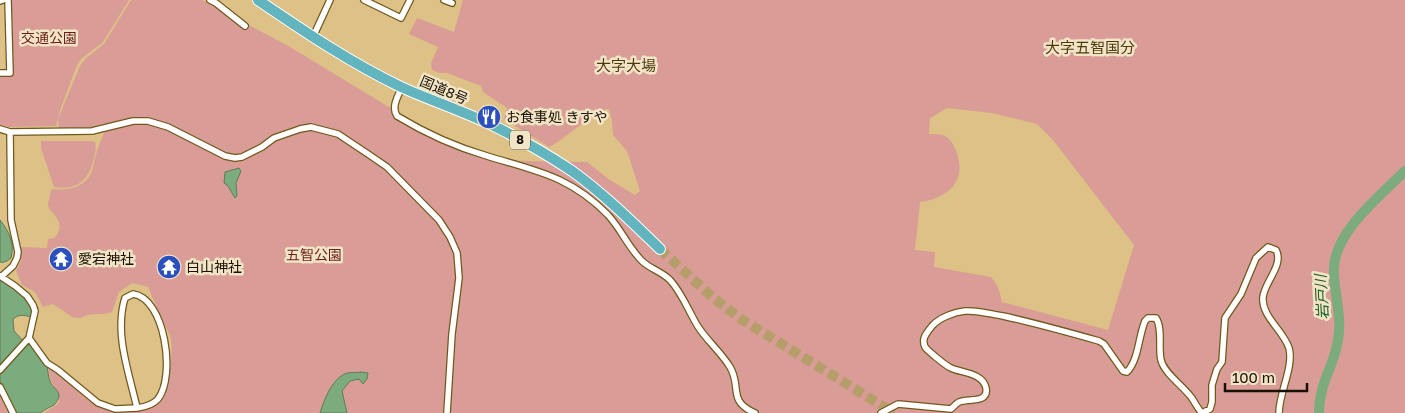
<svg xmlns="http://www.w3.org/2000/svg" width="1405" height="413" viewBox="0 0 1405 413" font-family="'Golos Text','Noto Sans JP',sans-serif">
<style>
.green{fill:#d99c96;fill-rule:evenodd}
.water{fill:#7cab7e;stroke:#5f7c58}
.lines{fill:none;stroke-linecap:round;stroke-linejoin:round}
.river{stroke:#7cab7e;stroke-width:10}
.trunk-tunnel{stroke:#b69e6b;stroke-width:10;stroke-dasharray:10 5;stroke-linecap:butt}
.minor-casing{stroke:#71581c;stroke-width:8}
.trunk-casing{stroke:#fff;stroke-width:12}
.minor{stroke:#fff;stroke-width:5.5}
.trunk{stroke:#62b4be;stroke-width:10}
.labels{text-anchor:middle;stroke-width:5;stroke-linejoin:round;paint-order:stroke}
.shield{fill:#f2e4c7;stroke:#5b503c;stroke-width:1}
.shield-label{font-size:12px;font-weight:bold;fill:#1a1000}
.park-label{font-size:14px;fill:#691b19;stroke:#f2e4c7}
.street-label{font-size:14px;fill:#1a1000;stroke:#f2e4c7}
.poi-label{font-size:14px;fill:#1a1000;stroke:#f2e4c7;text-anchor:start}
.neighbourhood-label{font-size:15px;fill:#4e3b0d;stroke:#f2e4c7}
.water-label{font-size:15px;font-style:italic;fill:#1a5d24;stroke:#f2e4c7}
</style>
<rect width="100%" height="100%" fill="#ddc186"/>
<path class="green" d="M10 0H129L103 42 81 59 77 65 60 110 56 126 9 127 0 125V74H12Z
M131 0H202L290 47 402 115 455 143 482 153 519 161 587 162 610 180 635 195 640 191 627 151 613 135 612 121 609 109C597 108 563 141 549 147L504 119 507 108 483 92 481 86 447 73H439L432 70 431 63 438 47 409 34 417 18 454 32 463 0H1405V413H44L59 403C61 389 47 383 49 368L55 370C69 382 83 399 99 407 114 413 150 413 161 402 169 393 173 351 171 339 170 334 167 329 165 325 159 312 153 299 148 287L132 283 119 292 112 312C101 316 90 312 80 318L72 317 53 304 43 307 35 292 22 285 16 271 21 261 20 247 47 248 48 239 54 238C65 228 58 217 49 209L48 203 51 191 53 189C69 191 86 187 92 171 94 166 94 160 96 155 98 146 102 137 106 129L103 123 92 128H59L58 119 80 66 85 59 104 44ZM947 108 992 113 1037 124 1053 140 1134 245 1108 330 1002 302C1000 292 998 285 991 277L934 267 935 252 915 250 920 202C948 198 968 181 956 151 954 146 951 139 945 136 940 134 934 134 929 134L930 118Z
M41 141H90L95 142C97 148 95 152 94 158 89 180 77 191 54 187L41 148Z
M0 391 11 413H0Z"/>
<path class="water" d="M239 168 241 171 236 183 237 196 235 198 228 186 224 183 225 172Z
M0 220C9 231 15 244 11 258 8 261 4 263 0 262Z
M0 279 23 295 33 310 31 317C24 315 19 314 13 319L14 331 23 341 0 367Z
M29 341C36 349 39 359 47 365 48 370 48 377 50 381 53 390 66 392 54 405L46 409 40 413H16L0 383V373Z
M361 372 368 373 367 379 363 384 359 379 350 381 342 391 347 413H320C324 400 333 376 348 373 352 372 357 373 361 372Z"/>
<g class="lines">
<path class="river" d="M1319 413C1319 382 1334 367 1338 340 1342 317 1335 297 1334 275 1330 235 1379 197 1405 171"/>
<path class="trunk-tunnel" d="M660 249 711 296 741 319 894 413"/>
<g class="minor-casing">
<path id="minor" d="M210 0 216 3 245 26
M364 0 401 18 410 0
M444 0 452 3
M0 1 3 0
M313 37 330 0
M0 73H10L8 0
M402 87C398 96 391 107 397 116 425 133 456 147 487 156 536 171 570 176 608 215 621 229 628 247 642 261 650 269 661 271 670 280 682 293 688 310 697 325 706 340 721 352 730 367 742 387 727 401 755 413
M0 129 10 132 92 131 133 121H148L168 127 225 156 235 158 242 157 262 147 274 138 300 129 311 127 338 134 368 154 387 167 439 220 450 237 457 253 459 278 452 334 447 413
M0 276 15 286 27 296 33 305 35 311 29 338 0 370
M2 276 13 266 17 258 18 252 11 220 10 132
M133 294C165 298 176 376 158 399 153 405 144 407 137 408 129 373 114 333 125 298Z
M29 338 47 363 58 370 98 403 115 409 137 408
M0 387 13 413
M881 413 898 404 951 409C953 407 957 403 959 402 967 398 989 404 986 388 983 373 962 373 951 368 946 366 928 351 925 347 921 338 927 333 932 326 939 318 954 312 965 311 978 310 990 314 1003 316 1035 323 1067 332 1099 341L1104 344 1123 371 1127 372C1139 359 1138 338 1145 321L1148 318H1156C1163 329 1158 347 1161 360 1164 373 1183 386 1191 397 1195 402 1197 408 1202 413L1210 409 1212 402V385L1217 369 1222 362 1225 318 1241 294 1256 258 1268 247 1276 250C1284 265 1265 281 1263 297 1261 316 1283 330 1289 348 1294 367 1279 393 1279 413"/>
</g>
<g class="trunk-casing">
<path id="trunk" d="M258 0C305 32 351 63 401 87 432 101 466 112 496 127 522 140 548 155 572 171 604 194 632 222 660 249"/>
</g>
<use href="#minor" class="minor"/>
<use href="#trunk" class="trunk"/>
</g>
<defs>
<g id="restaurant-disc" transform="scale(1.25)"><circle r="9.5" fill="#2a4fbe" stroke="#f2e4c7"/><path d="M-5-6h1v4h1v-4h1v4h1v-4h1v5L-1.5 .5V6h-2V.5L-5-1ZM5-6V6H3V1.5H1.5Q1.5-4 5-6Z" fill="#fff"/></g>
<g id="temple-disc" transform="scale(1.25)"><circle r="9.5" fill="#2a4fbe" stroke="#f2e4c7"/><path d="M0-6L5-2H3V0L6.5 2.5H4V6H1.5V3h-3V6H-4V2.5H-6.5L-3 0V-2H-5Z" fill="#fff"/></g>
</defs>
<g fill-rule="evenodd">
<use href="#restaurant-disc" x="489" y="117"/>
<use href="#temple-disc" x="61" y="259"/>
<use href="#temple-disc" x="169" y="267"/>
</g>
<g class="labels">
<rect class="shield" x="510" y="130.5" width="20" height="19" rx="4"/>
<g class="shield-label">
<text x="520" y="144">8</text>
</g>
<g class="park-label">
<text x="49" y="43">交通公園</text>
<text x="314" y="260">五智公園</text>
</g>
<g class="street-label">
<text transform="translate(444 90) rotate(23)" y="5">国道8号</text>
</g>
<g class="poi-label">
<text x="506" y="122">お食事処 きすや</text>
<text x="78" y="264">愛宕神社</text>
<text x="186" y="272">白山神社</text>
</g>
<g class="neighbourhood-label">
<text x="1090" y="53">大字五智国分</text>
<text x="626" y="71">大字大場</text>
</g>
<g class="water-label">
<text transform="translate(1322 297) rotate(-93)" y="5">岩戸川</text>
</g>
</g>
<path d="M1225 383v8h82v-8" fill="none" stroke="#1a1000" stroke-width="2.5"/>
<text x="1232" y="383" font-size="15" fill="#1a1000" stroke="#f2e4c7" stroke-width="4" paint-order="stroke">100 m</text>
</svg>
